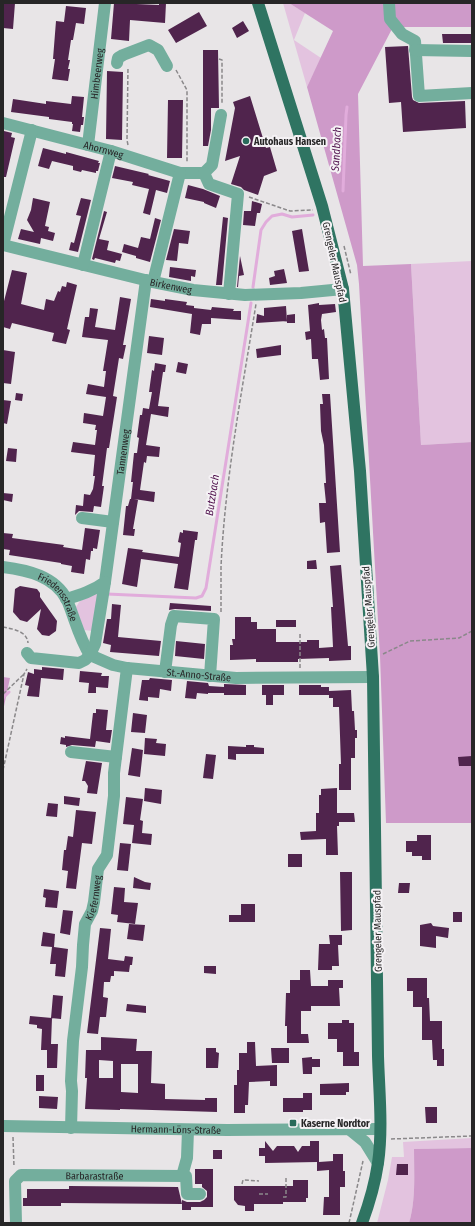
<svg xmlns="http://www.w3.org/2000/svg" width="475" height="1226" viewBox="0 0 475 1226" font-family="'Fira Sans Condensed',sans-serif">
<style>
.green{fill:#e3c3df}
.forest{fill:#ce9ac9}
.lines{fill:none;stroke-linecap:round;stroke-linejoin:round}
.stream{stroke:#e1acdb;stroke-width:3}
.building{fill:#50244d;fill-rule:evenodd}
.path{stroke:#8a888a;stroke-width:1.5;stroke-dasharray:4 2;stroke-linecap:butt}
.minor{stroke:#73ae9d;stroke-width:12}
.major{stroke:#2f7462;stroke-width:12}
.poi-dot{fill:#296b5b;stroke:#f5f2f5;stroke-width:1.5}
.labels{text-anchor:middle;stroke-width:4;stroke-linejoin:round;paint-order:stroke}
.street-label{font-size:10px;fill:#272627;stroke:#f5f2f5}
.poi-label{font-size:10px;font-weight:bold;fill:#272627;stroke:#f5f2f5;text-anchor:start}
.water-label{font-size:11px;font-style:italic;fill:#50124d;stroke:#f5f2f5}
</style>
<rect width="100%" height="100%" fill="#e8e5e7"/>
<path class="green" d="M283 3H289L305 13 294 40 321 58 307 87Z
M472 261V442L421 445 411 264Z
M98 593 92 631 84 630 76 607 80 601Z
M472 1138V1148L414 1149C414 1173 416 1200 409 1223H377L388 1180 392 1157H404L403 1142Z"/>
<path class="forest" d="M289 3H472V27H393L358 94 363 266 411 264 421 445 472 442V823H386L380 656 359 284 357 265 307 87 333 31Z
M3 677 10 678 3 711Z
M472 1148V1223H409C416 1200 414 1173 414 1149Z"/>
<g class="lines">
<path class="stream" d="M343 191 346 115 347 107
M253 287 261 230 266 222 272 216 282 214 292 217 313 215
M107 594 196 598 202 596 206 588 251 303
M3 698 9 692"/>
</g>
<path class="building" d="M3 3H15L13 29 3 28Z
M114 3 159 5V3H166L165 23 130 20 129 41 111 39Z
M66 6 86 8 84 24 76 23 73 40H71L68 60H70L68 69H70L68 81 52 79 55 59H53L56 21 64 22Z
M199 12 207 26 176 43 168 30Z
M243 21 249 31 237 38 232 28Z
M442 34H471V43H443Z
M408 46 412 97 413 100 419 103 465 101 466 128 403 132 401 102 389 103 385 47Z
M203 50H218L219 108H211V130L208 146H203Z
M107 71 123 72 122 140 106 139Z
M72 96 84 97 82 117H84L83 125H81L80 132 72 131 73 124H72V122L49 119V117L11 112 13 99 46 104V101L71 104Z
M250 96 266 148 270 147 277 171 264 176 258 195 244 190 241 187 231 184 240 156 225 161 235 108 233 102Z
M168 100H183L182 158H167Z
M4 131 12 133 11 137 15 138 6 177H3Z
M43 148 66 154V152L99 161 98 163H100L98 171H96V173L82 170 81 172 73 170V166L52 161 49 169 38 166Z
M115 166 149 174 148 175 170 181 167 193 156 190 150 215 143 213 149 189 132 185 133 182 112 178Z
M188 185 203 189 220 196 216 208 204 203V202L185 198Z
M33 198 50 202 45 226 49 227 48 231 55 233 53 241 41 238 40 244 18 239 21 229 34 232 27 220 31 210Z
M81 198 91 200 78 252 69 250 71 242 74 243 81 216 76 215Z
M252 201 262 204 260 213H257L255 226 243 225 244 211H251Z
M104 211 107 212 99 239 109 241 107 250 122 254 120 261 116 260 115 263 95 258 94 260 92 259Z
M223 217 228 218 222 285H216Z
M155 218 161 220 150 262 136 258V256L122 252 124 244 138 248 141 237 150 239Z
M174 229 190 231 188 244 179 243 177 261 166 260Z
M302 229 309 271 299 272 292 231Z
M240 256 244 275 239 276 238 287H237Z
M170 267 196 270 195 277 191 276V281L169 277Z
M284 269 287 283 270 285 269 278 275 276 274 271Z
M12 270 27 273 21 304 44 310 46 299 54 301 58 291 60 292 62 286 66 287 67 282 77 285 67 329 70 330 66 344 52 341 54 333 12 323 10 329 3 327V305Z
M120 297 131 299 123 345H126L123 359 119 358 113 396 117 397 109 448H107L102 486H104L101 507 94 506 93 512 79 511 75 515 76 505 83 506 84 494 90 495 93 489 95 476H93L95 455 71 452 73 442 95 445 97 430H95L96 425 83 423 84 413 103 416 106 397 86 394 88 384 104 387 106 371H103L108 340 82 337 85 317H89L90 308 98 309 95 327 115 330Z
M151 299 165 301V299L187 302 186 305 194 306V308L211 310 212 307 234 309 233 311H241V320L211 318V324H202L200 335 190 333 192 314 150 307Z
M319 303V305L335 304 336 312 322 314 321 320 322 330 324 329 325 338H327L329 379 320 380 318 359H312L311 339 306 340 305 332 310 331 308 305Z
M286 306 287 321 256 323 257 314 264 316V308Z
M295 314V323H287V315Z
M149 336 164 338 162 355 147 353Z
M281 345V355L257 358 256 349Z
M3 350 15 352 11 384 3 383Z
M178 362 188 364 186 374 176 372Z
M155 363 166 365 165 372H163L158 406 169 407 168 417 151 414 146 445 160 447 159 457 147 456 146 463 144 462 140 490 155 492 154 502 134 499 138 500 133 529H135L134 536 123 535 126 506H128L130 499H131L133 482H131L134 453H137L139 438 137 437 140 415H142L143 408 149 409 152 392H149L152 370 154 371Z
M16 393 23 394 22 401 15 400Z
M322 394H330L340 552 327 553 325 522 320 523 319 503H326L324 483H326L324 445 321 431 320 404H323Z
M3 400 11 401 7 424 3 423Z
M8 448 17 449 16 462 6 461Z
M3 493 13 494 12 502 3 500Z
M85 528 100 530 97 549 93 548V551H91L90 560 86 559 84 574 71 572 72 566 61 564V563L9 555 10 550 3 549V533L13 534 12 538 64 545 63 547 82 550Z
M183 530 198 532 197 540H195L188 590 174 588 178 564 141 559 137 587 122 584 128 548 143 550 142 552 179 557 181 543 178 542 180 532 183 533Z
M316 560 317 569H307V561Z
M341 565 348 646H351V660L329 661V658L298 659V662H256V659L230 660V645H233L232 639H235V617H251V622H257V629H276V642H307V640H319V648L333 647 331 607H333L330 566Z
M20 586 37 589 40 593V597L57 621 56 631 49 636 42 635 37 629 41 609 27 622 20 620 13 612 15 589Z
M170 603 211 606V611L175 609 169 610Z
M112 604 121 605 118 637 161 641 159 656 110 652 111 645 103 643 107 619H111Z
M276 620H296V627H276Z
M176 641 205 644 204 659 175 656Z
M42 667 64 669 63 680 41 678 39 697 27 696 29 686 25 685 28 672 34 674V669L42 670Z
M80 671 102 673 101 676H109L108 688 96 687V693H88L89 683 79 682Z
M150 678 172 680 171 691 160 689 159 698 148 697V701L139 700 142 680H149Z
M187 681 208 683 209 686 224 687V684L246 685V695H224V688V693H208V694L197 693 196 699 185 698Z
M262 685H284V695H273V705H266V695H262Z
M299 685H321V687H329V695H299Z
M351 690 352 711H354L355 730H357V738H355V758H351V790H339V764H341L339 707H333V698H329V691Z
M96 709 108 710 106 730H112L110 743 96 741 95 747 72 745 66 747V745L60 744 61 737 65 738V736L90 739 93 713H96Z
M133 713 147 715 145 733 131 732Z
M145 738 157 739 156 743 166 744 165 756 144 754Z
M246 745H254V747L264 748V754H236V760L228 759V746L246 747Z
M132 748 143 750 140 777 128 775Z
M206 754 216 755 213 779 203 778Z
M472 756V766H459L458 757Z
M86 761 102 763 97 794 87 793 88 786 85 781H82Z
M145 788 162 790 161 804 144 801Z
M337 788V813H354L355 822H339V826H337L338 855H326V839L301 840 300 832 316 831V813H319V795H321V789Z
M64 796 80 798 79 806 64 804Z
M126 797 143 799 140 820 143 821 142 833 152 834 151 845 132 843 134 825 123 824Z
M48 803 58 804 57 817 46 816Z
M76 810 96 812 92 844 82 843 76 889 66 888 68 871 62 870 64 850H66L68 836 73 837Z
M417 835H431V860H422V856H412V852H406V841H417Z
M120 843 131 844 128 871 117 870Z
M288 854H302V867H288Z
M340 872H352V930L341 931Z
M134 877 145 882 151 883 150 890 133 888Z
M399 883H410L409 893H398Z
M114 887 125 888 124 902 138 903 135 924 117 922 118 915 111 914Z
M44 889 59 891 57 908 45 907 46 898 43 897Z
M241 904H255V922H229V915H241Z
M63 910 73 911 70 935 60 933Z
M453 912H462V922H453Z
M431 923 433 926 449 928 448 938 436 936V948L420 946V925Z
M129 924 145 925 143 941 127 939Z
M100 928 111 929 108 959 124 961 125 956 133 957 132 965H130L129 972 114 971V976H111L110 982H104L103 997 108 998 106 1017H100L98 1034 87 1033Z
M43 932 55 934 54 947 68 949 65 977 55 976 56 964H50L52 947 41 946Z
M329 935H342V945H338L339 966H332V970H318L319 944H330Z
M204 966H216V974L204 973Z
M300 970H310L311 986H328V980H343V988H339L340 1006H311V1011H301V1034H308L309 1043H287V1026H285L286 993H290V980H300Z
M407 978H427V998H429L430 1021H442V1049H444V1066H437V1060H433L432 1040H422V1007H413V991H407Z
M53 995 63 996 61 1019 51 1018Z
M127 1004 146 1006V1013L126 1011Z
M30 1016 52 1018 51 1044H58L57 1068H47V1050H41L42 1029 37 1028V1025L29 1024Z
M342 1020H349V1023H354V1052H359V1066H343V1052H337V1039H328V1023H342Z
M101 1037 137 1039 136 1051H152L151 1083 165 1084V1099L205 1100V1098H217V1112L120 1109V1110L85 1109 87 1078H85L86 1050H101ZM99 1060 113 1061V1078H99ZM121 1064H138V1093L121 1092Z
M247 1042H255L256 1066 277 1065V1086H270V1081L249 1082 248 1105H245V1113H234V1085H237V1070H239V1053H247Z
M206 1048H216V1052L219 1053 218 1068H206Z
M271 1048H289V1063H272Z
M312 1057V1059H320V1067H312V1074H303L302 1058Z
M36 1075H44V1091H36Z
M349 1083V1092H346V1095H320V1084Z
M303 1093H312V1110H303V1112H283V1098H303Z
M39 1096 58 1097 57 1109 39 1108Z
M425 1107H437V1123H426Z
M265 1141 273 1151 277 1146H294L298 1152 302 1146H310V1141H319V1162L333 1161V1154H343V1171H345V1187H340V1215H323L324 1197H329V1170L317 1171V1162L265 1163V1156H259V1148H265Z
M213 1150H222V1159H213Z
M397 1164H408V1175H396Z
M195 1169H213V1207H191V1210H182V1200L187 1202H200L204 1200 207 1197V1191L202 1187V1184H195Z
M293 1180H308V1198H306V1202H283V1204H254V1211H245V1206L238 1205 234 1200V1186H293Z
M69 1186 178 1187 182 1204 61 1203V1206H23V1198H27V1189H69Z"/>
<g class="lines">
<path class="path" d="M219 59 222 60V104
M176 70 187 90V163
M128 145 127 140 128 67
M249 197 290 211 313 210
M344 246 351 275
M221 612C221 597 221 582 221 567 225 479 242 391 256 304
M3 627C13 629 27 631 28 643
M300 634V668
M383 654 410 641 459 638 472 631
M3 694 24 674
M3 770 24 674 27 669
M13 1137 14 1167
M391 1139 472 1136
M242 1184 243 1180 259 1181
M259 1194H268
M283 1197H286V1176
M349 1223 363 1161"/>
<g class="minor">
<path d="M389 3 390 19 402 34 415 41 419 96 472 93"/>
<path d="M415 50 472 51"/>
<path d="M117 63 118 58 123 55 149 45 158 50 167 66"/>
<path id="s1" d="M3 123 111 151 180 173H204L212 165 221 115"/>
<path id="s2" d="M88 145 105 3"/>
<path d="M204 173 209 184 238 194 229 294"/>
<path id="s3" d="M3 245 153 282 193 290 245 295 301 293 343 289"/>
<path d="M3 245 32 130"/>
<path d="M83 265 111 151"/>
<path d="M153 282 180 173"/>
<path d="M82 518 113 522"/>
<path id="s4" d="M3 567C27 570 55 576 67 600 75 619 79 638 90 655"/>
<path id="s5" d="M66 599C80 595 93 591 105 582L146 280"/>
<path id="s6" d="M27 653 31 658 79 663 85 660 90 655 113 665 127 668 236 678 373 677"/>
<path d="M90 655 95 644 105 582"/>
<path d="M165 672 171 625 174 616 214 619 210 676"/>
<path d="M71 752 116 757"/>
<path id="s7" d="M3 1126 227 1130 380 1129"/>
<path id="s8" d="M71 1128 72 1091 71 1081 73 1041 82 967 83 945 85 924 92 911 94 902 98 869 107 855 114 796V773L127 668"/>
<path d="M349 1129 365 1142 378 1163"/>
<path d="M182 1176 187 1158 188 1130"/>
<path id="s9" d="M16 1223 15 1181 21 1175 186 1176 187 1194H200"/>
</g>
<path class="major" d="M258 3 322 206 343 289 360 471 373 677 378 1056C379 1091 383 1128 378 1163 375 1184 369 1204 362 1223"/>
</g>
<g class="poi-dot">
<circle cx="246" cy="141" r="4"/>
<rect x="289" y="1119" width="8" height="8" rx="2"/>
</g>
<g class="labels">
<g class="street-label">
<text dy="4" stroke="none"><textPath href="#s2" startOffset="72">Himbeerweg</textPath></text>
<text dy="4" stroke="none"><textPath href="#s1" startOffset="104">Ahornweg</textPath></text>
<text transform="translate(335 262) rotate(78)" y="4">Grengeler Mauspfad</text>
<text dy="4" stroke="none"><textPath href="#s3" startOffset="173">Birkenweg</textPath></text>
<text dy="4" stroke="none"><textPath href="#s5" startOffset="174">Tannenweg</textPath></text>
<text dy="4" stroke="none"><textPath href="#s4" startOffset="67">Friedensstraße</textPath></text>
<text transform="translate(368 607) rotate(-94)" y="4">Grengeler Mauspfad</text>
<text dy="4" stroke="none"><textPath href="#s6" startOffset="180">St.-Anno-Straße</textPath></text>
<text dy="4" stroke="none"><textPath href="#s8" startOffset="233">Kiefernweg</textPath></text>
<text transform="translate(377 931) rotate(-91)" y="4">Grengeler Mauspfad</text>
<text dy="4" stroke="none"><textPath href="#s7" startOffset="173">Hermann-Löns-Straße</textPath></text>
<text dy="4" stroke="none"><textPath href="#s9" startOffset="124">Barbarastraße</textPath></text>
</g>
<g class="poi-label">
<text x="254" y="145">Autohaus Hansen</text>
<text x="301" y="1127">Kaserne Nordtor</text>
</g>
<g class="water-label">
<text transform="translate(336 149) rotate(-87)" y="4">Sandbach</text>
<text transform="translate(212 495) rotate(-81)" y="4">Butzbach</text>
</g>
</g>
<rect width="475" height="1226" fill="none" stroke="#272627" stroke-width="8"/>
</svg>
